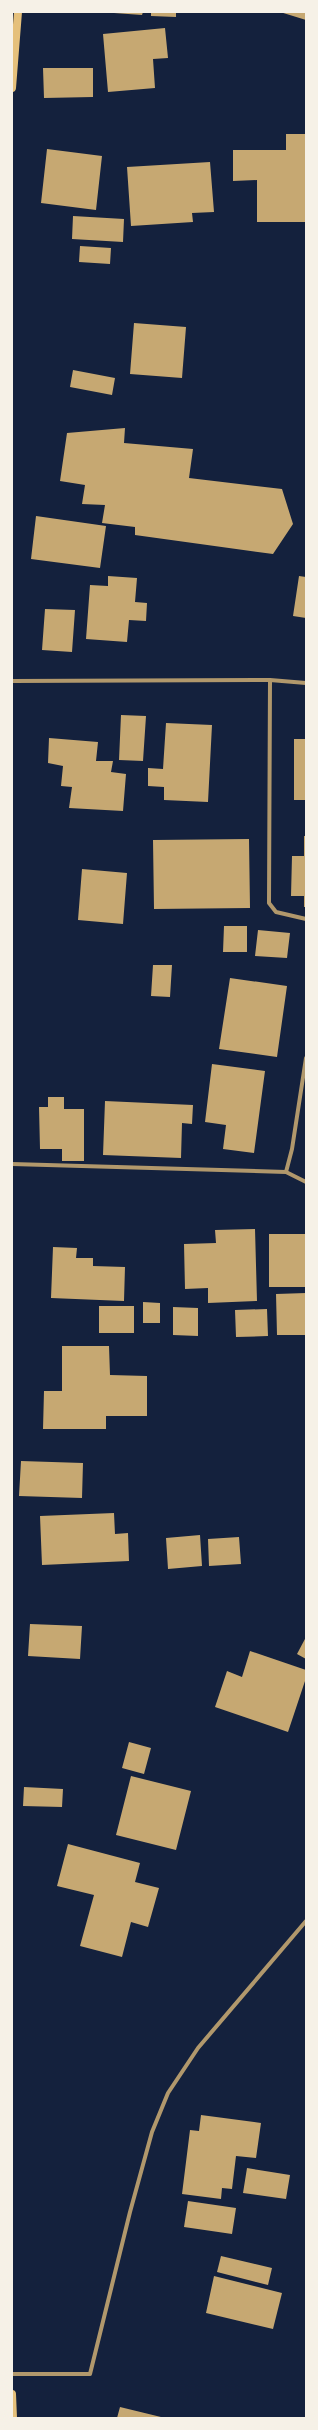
<svg xmlns="http://www.w3.org/2000/svg" width="318" height="2430" viewBox="0 0 318 2430" font-family="'DM Sans',sans-serif">
<style>
.building{fill:#c6a872}
.lines{fill:none;stroke-linecap:round;stroke-linejoin:round}
.minor{stroke:#b1986c;stroke-width:4}
.secondary{stroke:#e5c07b;stroke-width:8}
</style>
<rect width="100%" height="100%" fill="#14213d"/>
<path class="building" d="M100 12H143L142 15Z
M151 12H176V17L151 16Z
M280 12H306V20Z
M165 28 168 58 153 59 155 88 108 92 103 34Z
M43 68H93V97L44 98Z
M286 134H306V222H257V180L233 181V150H286Z
M47 149 102 156 96 210 41 203Z
M210 162 214 212 192 213 193 222 131 226 127 167Z
M73 216 124 219 123 242 72 239Z
M80 246 111 248 110 264 79 262Z
M134 323 186 327 182 378 130 374Z
M73 370 115 378 112 395 70 387Z
M125 428 124 443 193 449 189 478 282 489 293 524 273 554 135 535V527L102 523 105 505 82 504 85 485 60 481 67 433Z
M36 516 106 526 100 568 31 559Z
M108 576 137 578 135 602 147 603 146 621 129 620 127 642 86 639 90 585 108 586Z
M299 576 306 577V618L293 616Z
M45 609 75 610 72 652 42 650Z
M121 715 146 716 143 761 119 760Z
M166 723 212 725 208 802 164 800V787L148 786V768L163 769Z
M49 738 98 742 96 761H113L111 772 126 774 123 811 69 808 72 787 61 786 63 766 48 763Z
M294 739H306V800H294Z
M304 836H306V907H304V896H291L292 856H304Z
M249 839 250 908 154 909 153 840Z
M82 869 127 873 123 924 78 920Z
M224 926H247V952H223Z
M258 930 290 933 287 958 255 956Z
M153 965H172L170 997 151 996Z
M230 978 287 986 277 1057 219 1049Z
M212 1064 265 1071 254 1153 223 1149 226 1125 205 1122Z
M48 1097H64V1109H84V1161H62V1149H40L39 1107H48Z
M105 1101 193 1105 192 1124 182 1123 181 1158 103 1155Z
M255 1229 257 1301 208 1303V1288L185 1289 184 1244 216 1243 215 1230Z
M269 1234H306V1287H269Z
M53 1247 77 1248 76 1258H93V1266L125 1267 124 1301 51 1298Z
M306 1293V1335H277L276 1294Z
M143 1302 160 1303V1323H143Z
M99 1306H134V1333H99Z
M173 1307 198 1308V1336L173 1335Z
M267 1309 268 1336 236 1337 235 1310Z
M62 1346H109L110 1375 147 1376V1416H106V1429H43L44 1391H62Z
M21 1461 83 1463 82 1498 19 1496Z
M114 1513 115 1534 128 1533 129 1561 42 1565 40 1516Z
M200 1535 202 1566 168 1569 166 1538Z
M239 1537 241 1564 209 1566 208 1539Z
M30 1624 82 1626 80 1659 28 1656Z
M306 1637V1659L297 1654Z
M250 1651 306 1670V1678L288 1732 215 1707 227 1671 242 1677Z
M129 1742 151 1748 144 1774 122 1768Z
M131 1776 191 1791 176 1850 116 1835Z
M24 1787 63 1789 62 1807 23 1806Z
M68 1844 140 1863 135 1882 159 1888 148 1927 131 1922 122 1957 80 1946 94 1895 57 1886Z
M201 2115 261 2123 256 2158 236 2156 232 2189 222 2188 221 2199 182 2194 190 2130 199 2131Z
M247 2168 290 2175 286 2199 243 2193Z
M188 2201 236 2208 232 2234 184 2227Z
M221 2256 272 2268 268 2285 217 2272Z
M214 2276 282 2293 273 2329 206 2313Z
M120 2407 161 2417V2418H117Z"/>
<g class="lines">
<path class="minor" d="M270 680 269 903 276 912 306 919
M12 681 270 680 306 683
M12 1164 286 1172 306 1182
M286 1172 292 1149 306 1058
M12 2374H90L130 2212 152 2132 168 2093 198 2048 306 1921"/>
<path class="secondary" d="M12 88 18 12
M12 2394 13 2418"/>
</g>
<rect width="318" height="2430" fill="none" stroke="#f6f1e7" stroke-width="26"/>
</svg>
